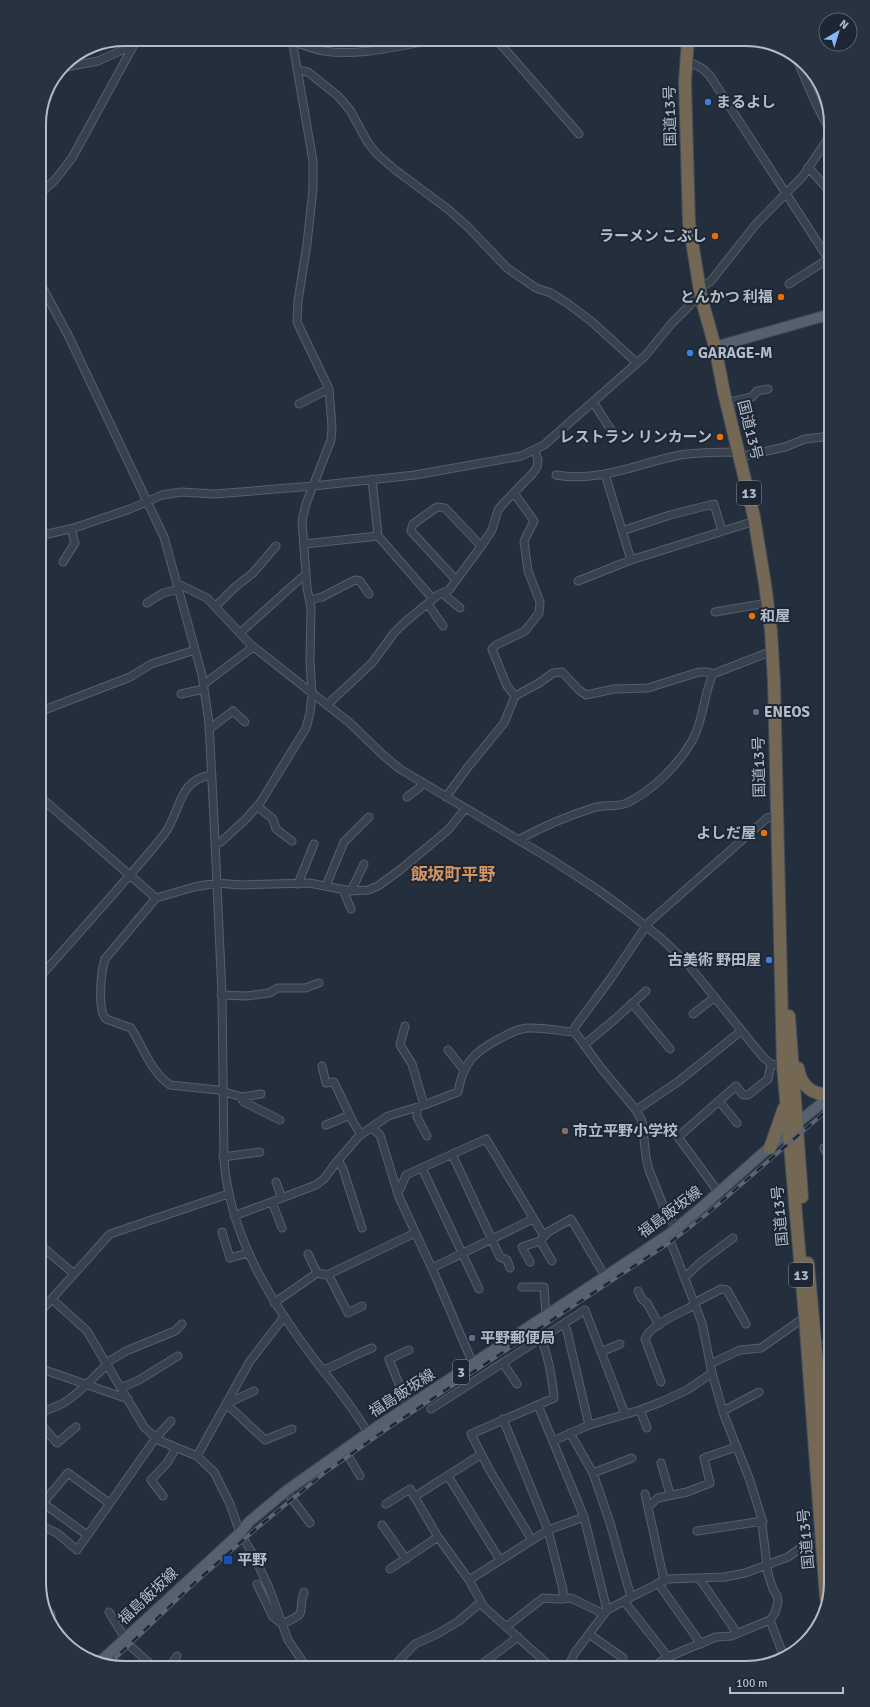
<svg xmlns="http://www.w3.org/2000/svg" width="870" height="1707" viewBox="0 0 870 1707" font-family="Signika,'Noto Sans JP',sans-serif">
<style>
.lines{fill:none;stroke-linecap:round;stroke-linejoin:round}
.street-casing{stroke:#565f6c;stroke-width:9}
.primary-casing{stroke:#414a57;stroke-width:12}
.highway-casing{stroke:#434c59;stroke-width:14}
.street{stroke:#38414e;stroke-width:7}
.primary{stroke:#56606e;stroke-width:10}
.highway{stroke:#746855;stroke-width:12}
.rail-casing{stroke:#5a6575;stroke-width:4}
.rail{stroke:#1d2633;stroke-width:2.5;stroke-dasharray:8;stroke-linecap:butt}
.shop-dot{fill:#3f7fe0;stroke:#1d2633;stroke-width:1.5}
.food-dot{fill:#e8710a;stroke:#1d2633;stroke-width:1.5}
.service-dot{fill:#5c6f8a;stroke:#1d2633;stroke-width:1.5}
.education-dot{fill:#8d6e63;stroke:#1d2633;stroke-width:1.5}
.transit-dot{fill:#1a4fb4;stroke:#1d2633;stroke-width:1.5}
.labels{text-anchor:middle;stroke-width:4;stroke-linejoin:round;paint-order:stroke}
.shield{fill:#1d2633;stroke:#878f9c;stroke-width:1}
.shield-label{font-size:14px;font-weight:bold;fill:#b4bcc9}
.poi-label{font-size:15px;font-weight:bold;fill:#b4bcc9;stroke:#1d2633;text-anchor:start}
.street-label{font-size:15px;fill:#b4bcc9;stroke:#1d2633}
.quarter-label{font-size:17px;font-weight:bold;fill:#d59563;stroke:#1d2633}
.rim{fill:none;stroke:#b4bcc9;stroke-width:2}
</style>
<rect width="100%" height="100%" fill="#242f3e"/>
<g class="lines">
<g class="street-casing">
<path id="street" d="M286 39C298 43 312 49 324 51 361 57 401 45 438 39
M496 39 579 134
M797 56V60L816 104 831 133
M686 60 703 69 710 76 831 263
M61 68 98 61 127 48 131 49
M297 70 308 72 338 96 350 110 368 143 377 154 394 169 449 210 468 227 507 268 536 288 551 293 567 303 591 321 637 363
M808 167 831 193
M39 194 55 180 72 158 137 39
M39 281 68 335 164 537 202 675 209 723 214 820 222 994 224 1160C230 1237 272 1304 318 1364 336 1387 353 1407 368 1433
M789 284 828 259
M700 288 711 281 756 224 803 176 831 134
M593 402 613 433
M727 403 752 397 757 391 768 389
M299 404 329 389
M740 457 785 447 805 439 831 436
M605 474 631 560
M556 475C599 483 639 463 680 455 700 452 719 452 739 452
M372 479 378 536 433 599
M514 493 534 521 524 541 528 571 540 602 539 613 525 631 496 645 492 649 507 686 515 696
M622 531 670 515 714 504 722 531
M39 536 74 528 130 509 162 495 181 492 215 494 313 486 415 475 521 456 544 445 645 356 672 323 694 301 701 297
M304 544 378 536
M63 562 75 543 71 529
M456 580 411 531 413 524 437 507 445 508 481 546
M578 581 631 560 755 521
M178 584 207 598 250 644 350 723 384 756 400 769 552 860 598 890 624 909 662 939 687 963 762 1056 771 1064 783 1066
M442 593 460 608
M310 600 322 597 355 580 360 581 369 594
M147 603 163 593 179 589
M428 604 443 626
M216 606 234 588 253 573 276 546
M715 612 767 603
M240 633 301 578 306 575
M204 684 253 647
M181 694 204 689
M327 705 372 663 394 633 405 622 438 595 449 590 482 545 492 530 498 510 503 504 533 473 537 467 538 460 535 450
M39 712 130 677 151 664 195 650
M209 729 233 711 245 722
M39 796 156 898
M407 797 419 788 422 783
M446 797 468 767 504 723 515 696 539 683 553 673 562 672 579 690 586 695 614 689 648 688 699 672H708L713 674
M257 806 273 819 276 829 292 841
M518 840C542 827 567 816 593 808 604 804 619 808 629 802 654 789 678 765 692 741 704 720 703 696 713 674L772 651
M215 844 221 842 247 818 260 803 306 728 310 713 312 694 310 662 311 608 307 588 302 521 306 504 331 440 332 427 329 389 297 322 298 301 307 244 313 189V161L292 39
M298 884 314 844
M326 886 344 842 369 817
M343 890 351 909
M351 891 364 864
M39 978C65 949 90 920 116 891 132 872 150 853 165 833 181 811 178 779 212 775
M221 995 247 996 269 993 278 988H305L319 983
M632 1003 670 1049
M693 1014 715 997
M405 1026 400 1045 412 1064 424 1105
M573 1032 575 1027 611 978 648 923 767 818 776 816
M584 1045 614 1020 646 991
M448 1050 464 1070
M322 1066 326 1083 334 1082 353 1122 361 1135
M261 1094 242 1097 218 1090 170 1085C151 1072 143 1047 131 1028L106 1019C97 1010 101 971 105 959L156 898 194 887 217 883 241 885 309 883 351 891 368 890 378 886 400 870 448 830 465 809
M240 1097 244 1102 280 1120
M719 1101 737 1123
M417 1108V1117L427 1136
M636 1110 679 1081 741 1031
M326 1125 350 1115
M372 1128 380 1135 399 1197 435 1275 473 1364
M824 1148 831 1160
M452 1154 500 1257 507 1260 510 1268
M223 1157 260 1152
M338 1160 343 1169 362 1228
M422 1168 479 1289
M276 1182 282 1198
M397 1192 400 1189 406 1175 486 1139 544 1236
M719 1193 678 1137 736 1086 743 1095H748L768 1079 771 1064
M272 1202 282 1228
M234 1216 316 1185 324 1179 335 1164 359 1136 388 1116 424 1105 458 1092C463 1063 474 1052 499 1039 508 1034 517 1029 527 1028 542 1027 559 1031 573 1032L577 1035 601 1068 636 1110 642 1121 646 1157 649 1170 663 1205 676 1229
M222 1232 230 1258 248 1253
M540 1241 552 1261
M39 1244 74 1274
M308 1254 317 1273
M530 1262 522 1247 540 1241 548 1232 571 1219 605 1276
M432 1268 533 1219
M328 1274 348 1313 362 1306
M684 1278 701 1262 733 1238
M522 1287H544L546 1315
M638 1291 642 1299 647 1303 659 1325
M52 1299 87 1331 144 1427 158 1440 197 1456 214 1472 230 1504 240 1533 254 1556 269 1588 288 1640 307 1668
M274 1303 317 1273 327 1275 415 1233
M694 1303 721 1289 727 1290 746 1324
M39 1313 110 1234 228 1194
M563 1324 567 1331 589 1425
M601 1352 620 1344
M816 1352 831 1341
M106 1363 126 1351 175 1331 182 1324
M503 1363 517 1384
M710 1364 740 1350 761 1348 805 1317
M39 1368 128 1399
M323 1370C340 1364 355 1354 372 1348
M661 1382 645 1339C649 1325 682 1312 695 1305
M819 1382 831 1377
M121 1388 139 1380 178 1356
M228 1403 254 1391
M226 1405 234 1411 265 1440 292 1429
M538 1405 584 1517 607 1610
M408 1407 389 1359 409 1350
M431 1409 585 1310 625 1414
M640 1410 647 1428
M723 1411 759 1392
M39 1413C47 1410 57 1407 65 1402 81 1392 93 1377 107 1365
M503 1419 548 1530 563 1590V1599
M39 1422 57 1443 76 1427
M570 1433 593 1473 610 1523 631 1597
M553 1441 589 1425 640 1410 661 1402 687 1390 712 1373
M344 1449 360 1476
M197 1456 250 1361 284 1317
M661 1463 670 1494
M593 1473 632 1458
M448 1476 500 1560
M286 1491 310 1523
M645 1494 664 1580
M163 1496 151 1480 167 1463 176 1448
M414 1497 480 1455
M386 1504 410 1489 438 1537 469 1580 484 1607 552 1668
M648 1507 658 1498 687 1492 710 1483 704 1458 736 1447
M39 1525 57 1533 77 1550 155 1439 171 1421
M382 1525 406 1559
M697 1531 763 1521
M87 1535 43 1503 68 1473 109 1503
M532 1540 490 1471 471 1434 554 1398C552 1377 549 1358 541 1339
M390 1569 438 1537
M699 1578 737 1633
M469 1580 548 1530 584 1517
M658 1583 701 1644
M257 1584 273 1617 282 1624C311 1611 296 1615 304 1592
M624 1601 668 1657
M109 1612 129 1645 155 1668
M51 1614V1623
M770 1620 784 1657
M506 1627 543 1598 558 1599 571 1598 604 1614
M589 1634 623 1658
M169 1668 177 1656
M392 1668 415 1644 439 1633 459 1621 481 1602
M479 1668 478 1667 518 1637
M568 1668 574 1654 607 1610 641 1592 668 1579 725 1577 745 1573 788 1557 814 1538 831 1533
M651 1668 668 1657 716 1637 731 1636 770 1620 775 1613 778 1602 777 1596 773 1589 768 1574 761 1516 749 1478 724 1415 712 1373 702 1323 668 1235"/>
</g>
<g class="primary-casing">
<path id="primary" d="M715 347 831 314
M101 1661 240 1533 250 1521 286 1491 368 1433 668 1235 702 1207 797 1123 831 1096"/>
</g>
<g class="highway-casing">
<path id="highway" d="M688 39 685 82 689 223 701 297 715 347 724 393 754 517 765 584 771 631 774 682 783 1066 805 1317 826 1598
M789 1016 802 1197
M798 1068C801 1086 813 1096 831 1094
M770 1148 784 1108
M808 1263 831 1520"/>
</g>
<use href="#street" class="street"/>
<use href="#primary" class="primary"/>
<use href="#highway" class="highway"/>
<g class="rail-casing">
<path id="rail" d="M109 1664 190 1587 257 1528 324 1473 391 1426 672 1241 708 1213 831 1107"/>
</g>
<use href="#rail" class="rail"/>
</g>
<g class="shop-dot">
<circle cx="708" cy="102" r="4"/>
<circle cx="690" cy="353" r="4"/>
<circle cx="769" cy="960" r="4"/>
</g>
<g class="food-dot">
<circle cx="715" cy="236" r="4"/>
<circle cx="781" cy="297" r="4"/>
<circle cx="720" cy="437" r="4"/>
<circle cx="752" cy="616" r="4"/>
<circle cx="764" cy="833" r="4"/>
</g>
<g class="service-dot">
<circle cx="756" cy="712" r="4"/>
<circle cx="472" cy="1338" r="4"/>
</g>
<circle class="education-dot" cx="565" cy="1131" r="4"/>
<rect class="transit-dot" x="223" y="1555" width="10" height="10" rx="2"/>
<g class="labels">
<g class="shield">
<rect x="737" y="481" width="24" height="24" rx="3"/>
<rect x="789" y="1263" width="24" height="24" rx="3"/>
<rect x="453" y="1360" width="16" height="24" rx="3"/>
</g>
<g class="shield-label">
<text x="749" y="498">13</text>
<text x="801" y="1280">13</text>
<text x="461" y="1377">3</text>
</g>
<g class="poi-label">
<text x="716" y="107">まるよし</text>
<text x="707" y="241" text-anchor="end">ラーメン こぶし</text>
<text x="773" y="302" text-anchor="end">とんかつ 利福</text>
<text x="698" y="358">GARAGE-M</text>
<text x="712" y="442" text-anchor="end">レストラン リンカーン</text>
<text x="760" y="621">和屋</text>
<text x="764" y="717">ENEOS</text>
<text x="756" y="838" text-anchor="end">よしだ屋</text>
<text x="761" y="965" text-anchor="end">古美術 野田屋</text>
<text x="573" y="1136">市立平野小学校</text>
<text x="480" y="1343">平野郵便局</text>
<text x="237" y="1565">平野</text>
</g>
<g class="street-label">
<text transform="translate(670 116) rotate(-91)" y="5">国道13号</text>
<text transform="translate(750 430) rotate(76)" y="5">国道13号</text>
<text transform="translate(759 767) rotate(-91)" y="5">国道13号</text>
<text transform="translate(670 1212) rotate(-37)" y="5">福島飯坂線</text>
<text transform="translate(780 1216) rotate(-95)" y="5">国道13号</text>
<text transform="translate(402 1393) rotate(-33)" y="5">福島飯坂線</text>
<text transform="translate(806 1539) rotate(-95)" y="5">国道13号</text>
<text transform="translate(148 1596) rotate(-43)" y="5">福島飯坂線</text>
</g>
<g class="quarter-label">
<text x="453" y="880">飯坂町平野</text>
</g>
</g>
<path d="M0 0H870V1707H0ZM124 46H746A78 78 0 0 1 824 124V1583A78 78 0 0 1 746 1661H124A78 78 0 0 1 46 1583V124A78 78 0 0 1 124 46Z" fill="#29323f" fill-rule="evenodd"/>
<path class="rim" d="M124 46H746A78 78 0 0 1 824 124V1583A78 78 0 0 1 746 1661H124A78 78 0 0 1 46 1583V124A78 78 0 0 1 124 46Z"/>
<g transform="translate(838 32) rotate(38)"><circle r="19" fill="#1d2633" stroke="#59626f"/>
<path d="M0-3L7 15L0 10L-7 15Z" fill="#8ab4f8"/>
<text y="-6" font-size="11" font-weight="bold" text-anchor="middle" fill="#b4bcc9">N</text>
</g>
<path d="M730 1687v6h113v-6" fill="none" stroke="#b4bcc9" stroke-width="2"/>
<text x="736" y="1687" font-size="12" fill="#b4bcc9" stroke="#1d2633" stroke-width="3" paint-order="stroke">100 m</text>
</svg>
